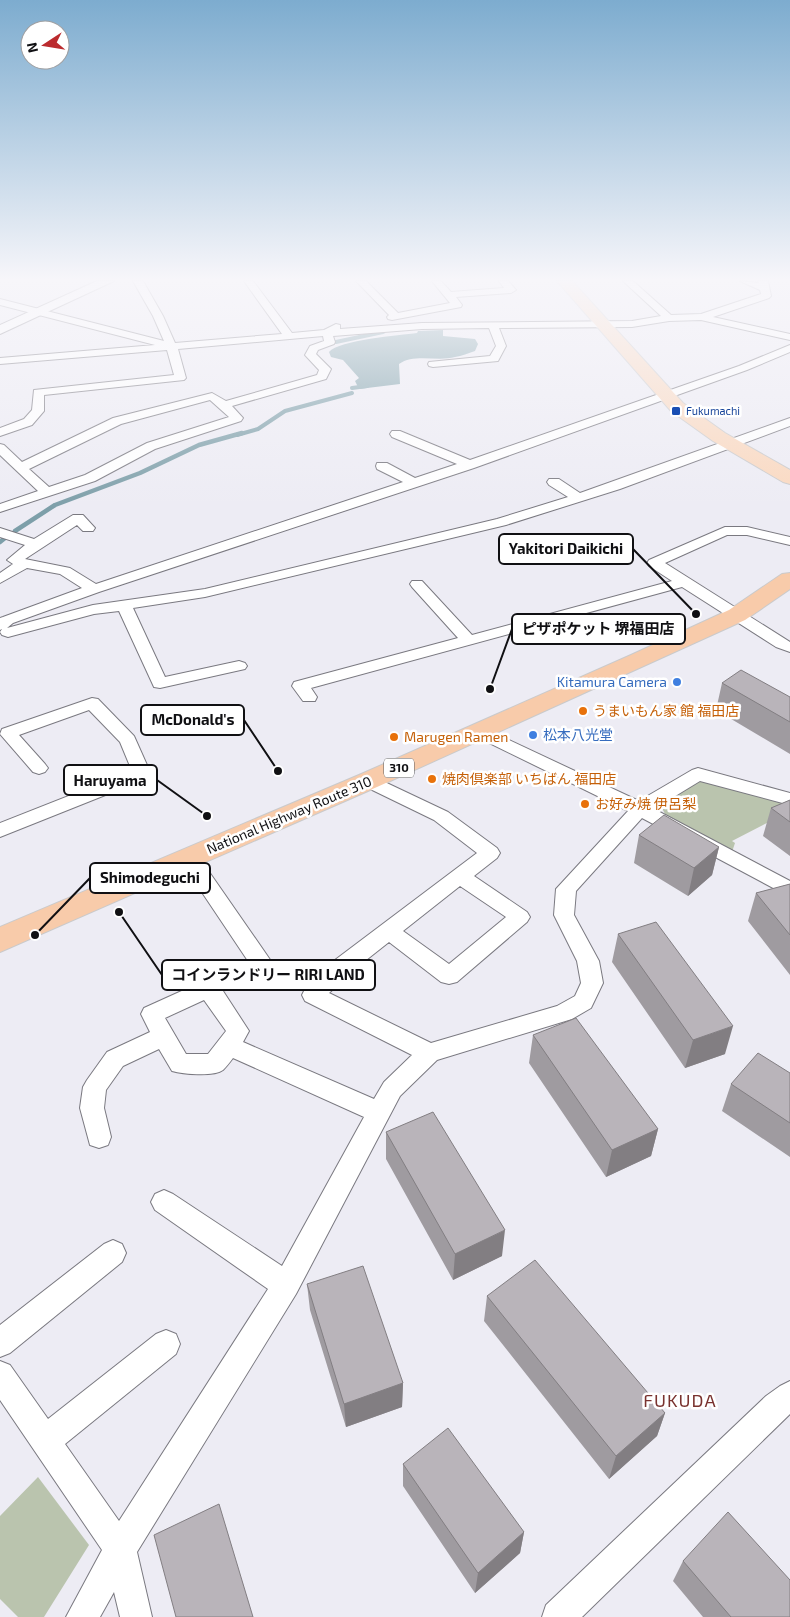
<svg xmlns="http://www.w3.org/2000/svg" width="790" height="1617" viewBox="0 0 790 1617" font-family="'Exo 2','Noto Sans JP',sans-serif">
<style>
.green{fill:#bac4ae}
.water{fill:#7d9fa9}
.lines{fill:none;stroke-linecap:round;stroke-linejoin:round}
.stream-far1{stroke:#7d9fa9;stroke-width:4}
.stream{stroke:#7d9fa9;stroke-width:4.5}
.minor-casing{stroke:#7a7980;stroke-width:2}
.tertiary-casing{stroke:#7a7980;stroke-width:2}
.primary-casing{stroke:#cacacb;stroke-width:2}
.trunk-casing{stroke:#cacacb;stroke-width:2}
.minor{fill:#fff;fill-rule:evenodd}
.tertiary{fill:#fff;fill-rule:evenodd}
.primary{fill:#fad8bf;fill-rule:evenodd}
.trunk{fill:#f8cbaa;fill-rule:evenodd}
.wall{fill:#9f9ba0}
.shaded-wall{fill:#827e82}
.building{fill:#b9b4ba;stroke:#827e82}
.transit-dot{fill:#1a4fb4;stroke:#fff;stroke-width:2}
.shop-dot{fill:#3f7fe0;stroke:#fff;stroke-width:2}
.food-dot{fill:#e8710a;stroke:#fff;stroke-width:2}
.labels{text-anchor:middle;stroke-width:5;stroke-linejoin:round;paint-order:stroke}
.far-transit-label{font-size:11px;fill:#164399;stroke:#fff;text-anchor:start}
.shield{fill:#fff;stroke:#58585a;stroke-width:1}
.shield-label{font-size:12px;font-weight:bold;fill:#101013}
.shop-label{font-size:14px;fill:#366cbe;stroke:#fff;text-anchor:end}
.food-label{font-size:14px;fill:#c56008;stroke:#fff;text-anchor:start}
.street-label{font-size:14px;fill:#101013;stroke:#fff}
.near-neighbourhood-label{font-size:18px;letter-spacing:1px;fill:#79322f;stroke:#fff}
.leader{fill:none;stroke:#101013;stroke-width:2}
.callout-dot{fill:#101013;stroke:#fff;stroke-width:2}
.callout{fill:#fff;stroke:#101013;stroke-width:2}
.callout-label{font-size:15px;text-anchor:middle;font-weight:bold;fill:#101013}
</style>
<rect width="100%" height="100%" fill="#edecf4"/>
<path class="green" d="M710 781 781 801 790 808V811L732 841 735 843 732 852 666 816 660 804 698 782Z
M38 1477 89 1545 44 1617H18L0 1599V1516Z"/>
<path class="water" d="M443 330V336L475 339 478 344 475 351C468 353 462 356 455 357 438 362 414 353 399 364L400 384 359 389 355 381 359 378 343 360 331 357 329 352C339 340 400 335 417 333L418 331Z"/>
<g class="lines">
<path class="stream-far1" d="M336 342 383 332
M352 388 367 386
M237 435 258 429 285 411 352 393"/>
<path class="stream" d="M15 531 55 505 140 473 199 445 242 433
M0 542 5 538"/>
<g class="minor-casing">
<path id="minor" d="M133 281H143L163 316 175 343 282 334 244 281H253L292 333 324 330 336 324 340 325V329L422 323 632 321 661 316 623 281H633L671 315 701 314 761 294 760 290 740 281 759 283 758 281H768L771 296 769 298 713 317 790 334V340L701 320 669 321 632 327 499 328 506 346 498 361 433 367 429 366 428 364 429 362 490 356 496 346 489 328 422 329 333 336 335 342 334 344 318 350 316 354 331 369 326 379 232 406 243 418 241 421 155 449 95 481 0 512V504L38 491 0 455V444L4 445 22 462 113 418 212 393 226 401 317 375 319 370 305 355 310 346 324 341 323 336 178 349 186 378 184 380 44 395V411L32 425 0 436V428L24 419 32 410 34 390 174 375 167 350 0 364V358L155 345 0 305V299L164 341 153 316ZM210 400 229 417 147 443 85 475 49 487 29 469 121 424Z
M356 281H366L398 313 450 303 432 281H441L451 292 504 288 499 281H508L516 290 511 293 456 297 462 305 461 307 392 320 388 319 387 317 389 315Z
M790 345V352L747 370 474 468 99 592 13 623 7 628 93 605 205 589 497 519 568 497 549 485 547 482 549 479H559L580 493 790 418V426L620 489 506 525 205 597 133 608 165 677 239 661 245 663 247 666 245 669 160 688 154 687 119 611 94 614 8 637 2 635 0 632 2 629 0 630V618L3 617 82 588 60 574 27 568 0 583V573L13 564 7 560 25 545 0 537V528L34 539 73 515H83L95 528 93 531H83L77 525 25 559 70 568 96 584 403 482 377 469 376 466 377 463H387L415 478 457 464 392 437 390 434 392 431H400L470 460 739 366Z
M725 527H747L790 537V545L747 535H727L665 563 790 642V652L776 647 682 587 311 688 317 697 315 701H303L292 686 294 682 458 638 412 587 410 584 412 581H422L472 635 672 581 649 566 647 563 649 560Z
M92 698 98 699 134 736 151 774 148 778 0 837V823L132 771 120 742 89 710 19 735 45 764 48 768 45 772 39 774 33 772 0 734 2 729Z
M479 726 639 801 692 770 698 768 790 793V805L700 781 654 809 790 881V897L642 818 576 891 574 915 599 961 603 983 591 1008 572 1019 437 1060 400 1096 296 1294 137 1552 152 1617H120L114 1592 100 1617H66L102 1550 0 1400V1361L10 1365 48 1419 156 1334 166 1330 176 1334 180 1344 176 1354 65 1444 119 1521 268 1289 155 1210 151 1202 155 1194 164 1190 173 1194 282 1266 364 1117 233 1058C230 1062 226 1067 223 1070 214 1077 182 1074 172 1071L159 1049 123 1066 106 1090 104 1108 111 1137 108 1145 99 1148 90 1145 80 1108 83 1087 87 1080 107 1052 150 1032 141 1014 144 1008 248 961 179 858 182 853 189 851 196 853 273 964 270 970 223 991 249 1031 243 1042 374 1099 384 1082 412 1055 305 1001 302 995 305 989 335 960 477 853 434 820 362 785 359 781 362 777 368 775 374 777 448 812 497 848 500 853 497 858 474 876 527 912 530 917 527 922 457 982 449 984 441 982 389 942 351 972 329 993 431 1043 557 1006 575 996 581 983 577 961 554 915 556 889 628 811 473 735 470 731 473 727ZM460 886 506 917 449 964 403 931ZM204 1000 226 1031 208 1054H186L165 1018Z
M113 1240 122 1244 126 1253 122 1262 10 1353 0 1357V1325L104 1244Z
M790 1381V1414L582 1617H542L546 1605 766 1396 780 1386Z"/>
</g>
<g class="tertiary-casing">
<path id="tertiary" d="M97 281H114L0 334V325Z"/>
</g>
<g class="primary-casing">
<path id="primary" d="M557 281H572L683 403 725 433 790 470V484L783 482 713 441 671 411Z"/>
</g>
<g class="trunk-casing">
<path id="trunk" d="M790 573V589L745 620 377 787 0 952V927L359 775 631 655 729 610 782 574Z"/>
</g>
<use href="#minor" class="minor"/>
<use href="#tertiary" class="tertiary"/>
<use href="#primary" class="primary"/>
<use href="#trunk" class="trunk"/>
</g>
<path class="wall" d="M722 683 790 697V754L716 710Z
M790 800V856L763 836 771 808Z
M639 835 719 847 712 875 688 896 634 863Z
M790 884V975L748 921 756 893Z
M618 934 725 1054 685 1068 612 962Z
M533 1035 658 1129 651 1156 606 1177 529 1063Z
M790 1073V1157L722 1111 731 1084Z
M386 1132 502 1256 453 1280 386 1159Z
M307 1284 403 1383 402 1407 346 1427 310 1310Z
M487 1296 665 1413 657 1436 609 1479 484 1321Z
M403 1464 524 1532 520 1553 475 1593 403 1486Z
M683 1561 790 1617H703L673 1581Z"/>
<path class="shaded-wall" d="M719 847 712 875 688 896 694 868Z
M733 1026 725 1054 685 1068 693 1040Z
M658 1129 651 1156 606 1177 612 1150Z
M505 1230 502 1256 453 1280 455 1254Z
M403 1383 402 1407 346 1427 344 1404Z
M665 1413 657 1436 609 1479 616 1456Z
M524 1532 520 1553 475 1593 478 1573Z"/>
<path class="building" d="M741 670 790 697V722L722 683Z
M790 800V822L771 808Z
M664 815 719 847 694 868 639 835Z
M790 884V935L756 893Z
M656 922 733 1026 693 1040 618 934Z
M576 1018 658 1129 612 1150 533 1035Z
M758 1053 790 1073V1123L731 1084Z
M433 1112 505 1230 455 1254 386 1132Z
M535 1260 665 1413 616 1456 487 1296Z
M363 1266 403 1383 344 1404 307 1284Z
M448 1428 524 1532 478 1573 403 1464Z
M219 1504 253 1617H176L154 1535Z
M728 1512 790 1580V1617H731L683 1561Z"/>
<linearGradient id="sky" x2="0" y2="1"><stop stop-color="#7daccf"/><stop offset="0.55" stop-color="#f7f6fa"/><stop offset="1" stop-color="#f7f6fa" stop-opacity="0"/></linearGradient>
<rect width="790" height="508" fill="url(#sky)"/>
<rect class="transit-dot" x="671" y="406" width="10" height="10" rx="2.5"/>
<g class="shop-dot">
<circle cx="677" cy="682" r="5"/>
<circle cx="533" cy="735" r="5"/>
</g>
<g class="food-dot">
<circle cx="583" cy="711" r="5"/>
<circle cx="394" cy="737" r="5"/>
<circle cx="432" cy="779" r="5"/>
<circle cx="585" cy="804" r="5"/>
</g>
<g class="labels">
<g class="far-transit-label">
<text x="686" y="415">Fukumachi</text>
</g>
<rect class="shield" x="384" y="758.5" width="30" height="19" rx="4"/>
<g class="shield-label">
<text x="399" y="772">310</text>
</g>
<g class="shop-label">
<text x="667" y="687">Kitamura Camera</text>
<text x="543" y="740" text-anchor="start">松本八光堂</text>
</g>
<g class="food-label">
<text x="593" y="716">うまいもん家 館 福田店</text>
<text x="404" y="742">Marugen Ramen</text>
<text x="442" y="784">焼肉倶楽部 いちばん 福田店</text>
<text x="595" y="809">お好み焼 伊呂梨</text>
</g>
<g class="street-label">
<text transform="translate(289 815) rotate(-23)" y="5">National Highway Route 310</text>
</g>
<g class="near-neighbourhood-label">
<text x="680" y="1407">FUKUDA</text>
</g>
</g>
<path class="leader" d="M696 614L633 549M490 689L512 629M278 771L244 720M207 816L157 780M35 935L90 878M119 912L162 975"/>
<g class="callout-dot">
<circle cx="696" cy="614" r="5"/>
<circle cx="490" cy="689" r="5"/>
<circle cx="278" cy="771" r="5"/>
<circle cx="207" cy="816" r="5"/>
<circle cx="35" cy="935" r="5"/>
<circle cx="119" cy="912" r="5"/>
</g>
<g class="callout">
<rect x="499" y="534" width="134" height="30" rx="5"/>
<rect x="512" y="614" width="173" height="30" rx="5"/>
<rect x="141" y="705" width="103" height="30" rx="5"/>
<rect x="64" y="765" width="93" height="30" rx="5"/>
<rect x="90" y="863" width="120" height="30" rx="5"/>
<rect x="162" y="960" width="213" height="30" rx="5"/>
</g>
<g class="callout-label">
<text x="566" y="554">Yakitori Daikichi</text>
<text x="598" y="634">ピザポケット 堺福田店</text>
<text x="193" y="725">McDonald's</text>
<text x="110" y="786">Haruyama</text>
<text x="150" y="883">Shimodeguchi</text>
<text x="268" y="980">コインランドリー RIRI LAND</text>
</g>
<g transform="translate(45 45) rotate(258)"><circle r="24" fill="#ffffff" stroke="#9f9fa1"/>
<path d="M0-4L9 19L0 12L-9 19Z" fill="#bb2b2e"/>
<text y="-8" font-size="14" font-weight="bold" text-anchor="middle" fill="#101013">N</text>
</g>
</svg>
